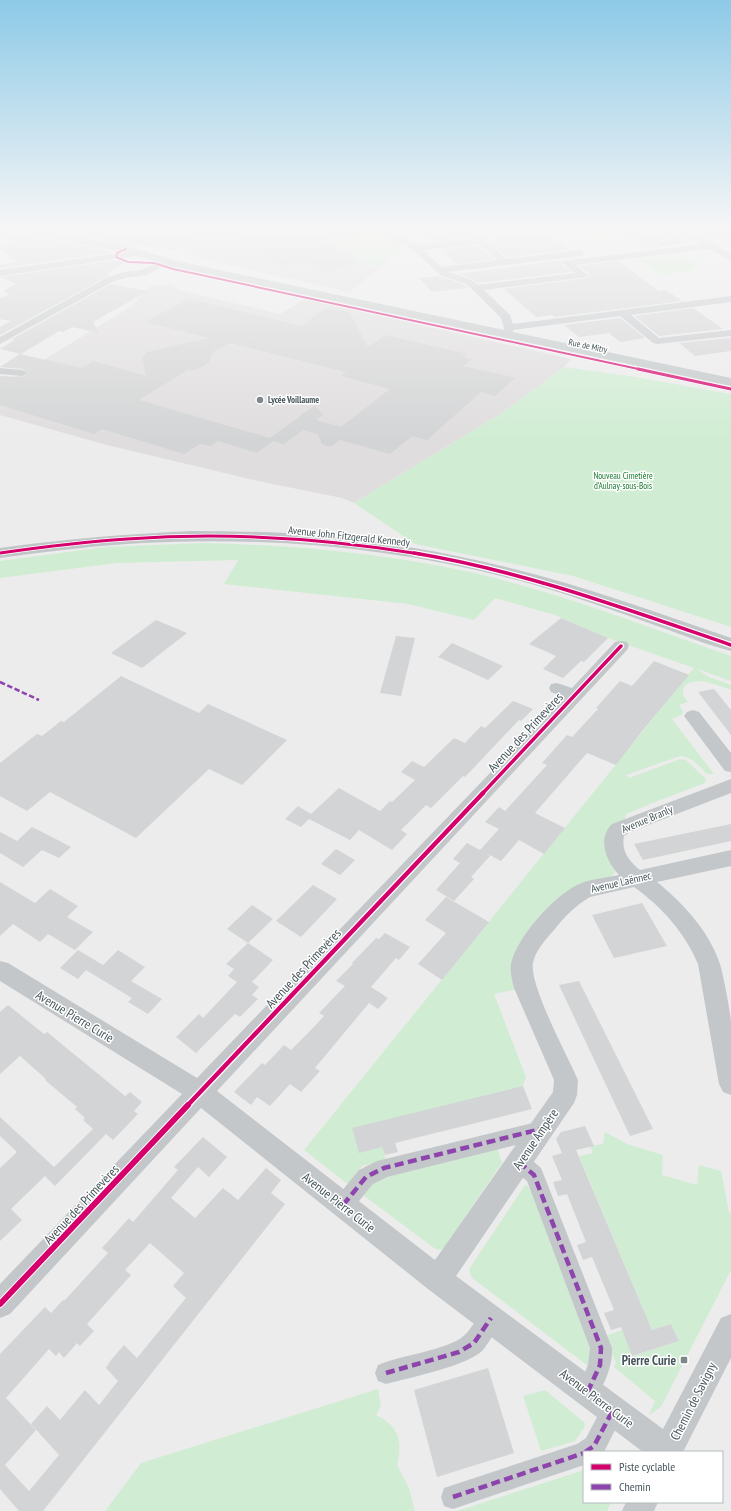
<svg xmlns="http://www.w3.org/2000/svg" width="731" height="1511" viewBox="0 0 731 1511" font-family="'PT Sans Narrow',sans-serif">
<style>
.education{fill:#dfddde}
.green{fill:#d0edd3}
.building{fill:#d3d4d5;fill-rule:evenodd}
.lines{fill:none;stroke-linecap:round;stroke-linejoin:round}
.pedestrian{fill:#c3c7c9;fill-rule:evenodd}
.minor{fill:#c3c7c9;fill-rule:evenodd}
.primary{fill:#c1c7c8;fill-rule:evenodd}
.quiet-far1{stroke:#8e44ad;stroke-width:2.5;stroke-dasharray:5.5 2.5;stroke-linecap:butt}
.quiet{stroke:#8e44ad;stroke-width:4.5;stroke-dasharray:9 4.5;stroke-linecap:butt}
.cycleway-far4-casing{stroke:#fff;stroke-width:3.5}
.cycleway-far3-casing{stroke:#fff;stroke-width:4.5}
.cycleway-far2-casing{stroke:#fff;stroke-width:6}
.cycleway-far1-casing{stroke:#fff;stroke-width:7}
.cycleway-casing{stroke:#fff;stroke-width:8}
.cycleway-far4{stroke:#d6006c;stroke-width:2}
.cycleway-far3{stroke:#d6006c;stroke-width:3}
.cycleway-far2{stroke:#d6006c;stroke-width:3.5}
.cycleway-far1{stroke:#d6006c;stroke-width:4.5}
.cycleway{stroke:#d6006c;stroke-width:6}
.poi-dot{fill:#7f898c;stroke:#fff;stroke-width:1.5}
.labels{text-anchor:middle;stroke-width:3;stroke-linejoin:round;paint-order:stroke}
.far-street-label{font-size:9px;fill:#445459;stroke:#fff}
.far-poi-label{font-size:9px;font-weight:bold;fill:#445459;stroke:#fff;text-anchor:start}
.far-park-label{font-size:9px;fill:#16782c;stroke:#fff}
.street-label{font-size:11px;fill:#445459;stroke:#fff}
.near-street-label{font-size:13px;fill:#445459;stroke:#fff}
.near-poi-label{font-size:13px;font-weight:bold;fill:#445459;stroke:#fff;text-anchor:end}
</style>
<rect width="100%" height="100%" fill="#edecec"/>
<path class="education" d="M220 228H299L378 269 350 292 186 255 178 245 200 232Z
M172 284 179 290 280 314 305 299 571 359 564 367 502 413 354 503 342 498 258 481 107 445 0 415V387L130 307 151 286Z"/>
<path class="green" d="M299 228H372L405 246 378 269Z
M575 228H603L620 240 594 243Z
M684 254 700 264 690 271 661 275 638 259Z
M564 367 636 377 731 394V627L573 576 415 544 354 503 502 413Z
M203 543C293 545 382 553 470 572 559 592 645 626 731 656V681L697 669 709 677 731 685V690C723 687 715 684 706 682 691 679 674 686 688 702L679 705 683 712 681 715 672 719 714 774H707C699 766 692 757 680 756L626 775 629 778 680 759 686 760 705 778 706 781 705 783 650 804 626 814 615 867V872L612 876 567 892 518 989 494 994 526 1077 523 1086 382 1147 386 1160 362 1166 350 1186 304 1150 694 668 608 638 555 615 495 598 474 620 408 604 224 584 238 560 117 563 0 578V561L105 547Z
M605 1132 627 1144 663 1155 662 1175 697 1185 699 1165 721 1171 729 1212 731 1214V1270L661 1407 649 1415 655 1401 614 1367 616 1363 605 1336 622 1330 633 1356 679 1341 671 1324 652 1330 579 1156 593 1153 590 1146 603 1144Z
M497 1147 502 1163 443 1249 438 1250 434 1248 363 1195 378 1179Z
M525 1185 528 1186 532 1193 590 1344V1361L588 1366 472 1278 469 1271 471 1266Z
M378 1389 381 1406 376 1415C399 1426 403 1441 397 1465L409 1488 415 1511H105L141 1463Z
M545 1390 585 1423 584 1428 575 1441 541 1451 523 1396Z
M584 1470V1502H611L607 1511H457Z"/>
<path class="building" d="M41 228H212L174 251 137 244 132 246Z
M217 228H298L304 231 319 228H358V234L324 242 363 262 323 272 305 261 284 266Z
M508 228H541L570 250 507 257 486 240 518 236Z
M615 228H655L668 239 659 241 657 243 658 247H669L646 249Z
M669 228H687L686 238 688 244 681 245 685 242V240Z
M0 230H10L15 232 115 252 0 268V265L18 262 0 248V246L13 243 0 237Z
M451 230 461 239 434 242 424 233Z
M478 246 494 259 457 264 442 249Z
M124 259V263L106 274 110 275 0 335V327L11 321 0 319V298L10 294 3 291 16 284 0 277Z
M564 260 561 262V264L571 272 478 283 470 278 458 274Z
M618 261 659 291 666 290 682 301 555 317 552 315 536 317 504 289 586 278 589 276V274L579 266Z
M439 276 463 284 467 288 432 292 419 278Z
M111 284 148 291 93 322 99 333 72 327 63 332 59 331 21 354 0 349 15 340 12 339Z
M188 299 302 326 325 308 349 312 368 347 385 335 467 354 463 357 472 359 463 366 515 378 495 396 481 392 427 440 412 436 390 454 340 440 332 446H326L322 444 318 434 303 430 284 444 273 441 257 453 218 441 210 446 200 444 184 454 102 429 94 434 0 405V376L22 377 29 374 22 369 0 367 20 354 82 368 93 361 146 376 142 358 147 352 209 338 145 322ZM230 343 346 372 341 376 390 389 341 427 316 420 323 415 315 405 270 438 139 400 189 369 192 371 204 366 209 362 213 352Z
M693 308 723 329 659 336 635 316Z
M620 318 645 338 620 342 609 333 579 337 564 325Z
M731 338V351L695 356 679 343Z
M561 618 608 638 584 662 581 661 563 678 543 669 556 656 529 644Z
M156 620 187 633 142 668 111 653Z
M396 636 415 638 401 696 380 693Z
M452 643 503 666 488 680 438 657Z
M654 661 689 675 643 730 616 765 587 753 535 813 565 828 544 854 519 840 501 861 486 853 490 856 471 877 474 879 454 901 436 890 460 863 453 859 467 843 480 850 499 829 485 822 499 807 505 811 547 765 542 763 558 745 567 735 572 737 598 709 596 708 620 681 632 686Z
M121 676 199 713 208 704 287 740 242 785 209 769 136 838 50 792 27 811 0 796V763L37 734 42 736 61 721 64 722Z
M714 689 731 710V735L698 692Z
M513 701 533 709 521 721 519 720 465 777 463 776 431 808 426 805 401 830 407 834 392 850 359 830 350 840 309 819 301 827 285 819 298 806 311 814 339 788 380 811 390 801 392 802 415 780 401 772 412 761 424 767 454 738 465 743 481 726 485 728Z
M731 824V841L643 860 634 844Z
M32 827 50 836 71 847 59 858 42 850 23 867 0 853V832L17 841Z
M336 849 355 860 340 875 321 864Z
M0 882 35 903 50 889 78 906 67 917 93 932 75 950 48 934 40 942 13 924 0 936Z
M313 885 337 899 301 937 276 921Z
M446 897 489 922 442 980 418 964 446 933 425 920Z
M642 903 667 946 614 958 592 915Z
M252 905 273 919 248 943 227 929Z
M385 933 410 947 399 960 396 958 371 987 388 998 378 1009 369 1003 315 1068 320 1071 301 1092 290 1084 270 1106 257 1097 251 1105 234 1092 262 1063 265 1065 284 1045 291 1050 310 1031 324 1016 319 1013 345 986 336 981 353 964 352 963 376 938 379 939Z
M248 943 273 960 252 982 259 987 252 995 258 999 240 1017 235 1014 196 1053 176 1037 199 1014 203 1018 237 982 228 976 234 969 226 964Z
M78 950 103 965 118 950 145 967 131 981 162 999 148 1014 128 1002 132 998 86 970 78 979 60 968Z
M579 981 653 1129 630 1136 559 985Z
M8 1005 44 1034 47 1032 125 1096 130 1092 142 1102 134 1111 138 1114 113 1140 106 1134 55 1186 45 1176 11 1209 22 1220 0 1241V1168L17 1152 0 1136V1117L54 1167 93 1129 83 1120 85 1118 75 1109 77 1107 45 1080 46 1079 20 1056 0 1074V1012Z
M523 1086 532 1109 395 1143 398 1152 385 1155 382 1147 359 1153 352 1128Z
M585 1126 594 1146 576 1150 652 1330 671 1324 679 1341 632 1356 621 1327 611 1330 604 1313 614 1310 592 1257 583 1260 577 1245 586 1242 567 1194 558 1196 553 1182 562 1180 552 1156 562 1153 556 1139 561 1132Z
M203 1137 227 1157 209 1177 198 1167 171 1198 195 1218 223 1188 238 1200 266 1168 281 1180 271 1193 285 1204 43 1511H19L0 1489V1354L45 1307 51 1313 63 1300 64 1301 108 1253 102 1248 129 1218 133 1222 178 1170 174 1167ZM150 1243 184 1273 173 1286 186 1298 137 1358 124 1345 111 1360 106 1368 118 1381 99 1405 85 1390 60 1420 47 1406 31 1424 59 1455 29 1491 5 1465 36 1430 6 1398 49 1349 56 1356 59 1352 64 1358 77 1343 80 1346 94 1331 87 1324 131 1275 125 1270Z
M488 1368 514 1453 437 1477 414 1390Z"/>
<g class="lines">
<path class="pedestrian" d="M541 1121 548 1123 551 1130 548 1137 387 1177 373 1184 350 1212 343 1215 336 1212 333 1205 336 1198 359 1170 377 1161Z
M519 1152 526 1155 541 1168 612 1348C613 1367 604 1383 596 1399L588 1402 580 1399 577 1391 588 1365 590 1348 527 1181 512 1169 509 1162 512 1155Z
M491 1307 499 1310 502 1318C497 1329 490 1341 483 1350 468 1366 408 1378 386 1384L378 1381 375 1373 378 1365C402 1355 430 1353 454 1342 472 1335 475 1314 491 1307Z
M613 1398 621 1402 625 1410 604 1452H584V1465L453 1509 444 1506 441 1497 444 1488 577 1444 586 1438 605 1402Z"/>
<path class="minor" d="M375 228H386L417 245 473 239 461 228H470L507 259 581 250 585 253 581 256 448 272 470 279 478 285 575 273 562 263 564 261 702 244 697 240 692 241 688 238 692 235 731 229V235L705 239 731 254V261L709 249 575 265 588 275 586 277 484 290 510 315 513 324 731 296V302L631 315 659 338 731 330V336L657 344 653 343 620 316 513 330 511 337H503L502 335 504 328 501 318 473 290 464 283 442 276 413 250ZM478 244 498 260 442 267 423 250Z
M656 228H666L684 241 680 244 659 246 658 244 659 242 672 240Z
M139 250 143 253 142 255 0 276V270Z
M160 261H175L180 264 175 267H162L146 275 125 278 114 281 0 344V337L108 277 124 272 141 270Z
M0 368 22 370 28 373 22 376 0 374Z
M621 641 627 642 629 646 627 650 217 1091 435 1260 553 1092 554 1080 514 988C512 980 510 972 511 964 516 938 554 896 577 885 589 879 605 878 619 875 606 861 597 839 612 824L731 779V793L630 832 624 836C621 851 629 861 640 870L731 850V866L657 882C683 903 709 931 720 964 724 978 729 1006 731 1021 731 1045 731 1071 731 1095L723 1092 719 1084 698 964C685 933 662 907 634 887L590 897C576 905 564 917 554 930 546 939 535 951 533 963 529 985 568 1057 578 1080L577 1095 574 1103 456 1276 663 1429 721 1318 731 1314V1358L683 1452H643L428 1289 201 1108 10 1314 0 1318V1284L182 1094 0 981V961L8 963 197 1078 563 697 551 692 549 688 551 684 557 683 572 688 615 642Z
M693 710 699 712 731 753V772L725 771 684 716 687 712Z
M626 1502H658L654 1511H622Z"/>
<path class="primary" d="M10 228H32L130 247 177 261 731 378V386L175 267 128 253 15 231Z
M191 531C233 531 275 532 318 535 381 541 444 552 506 567 583 585 657 613 731 638V651C707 645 683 635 660 627 616 611 573 596 528 583 398 547 261 535 127 544 84 547 42 552 0 558V548C64 539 127 534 191 531Z"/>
<path class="quiet-far1" d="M0 682 39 700"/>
<path class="quiet" d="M519 1162 534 1175 601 1348 600 1365 588 1391
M343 1205 366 1177 384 1168 541 1129
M386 1373 459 1352 474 1343 491 1318
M585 1452 594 1446 613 1410
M453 1497 584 1453"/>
<g class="cycleway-far4-casing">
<path id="cycleway-far4" d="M126 249 117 253 116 257 128 262 154 263 173 269 643 370"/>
</g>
<g class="cycleway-far3-casing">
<path id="cycleway-far3" d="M638 369 731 389
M0 553C42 547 84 542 127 539 225 532 323 538 420 554"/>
</g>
<g class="cycleway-far2-casing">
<path id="cycleway-far2" d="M414 553C523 571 626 609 731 645
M482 794 621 646"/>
</g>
<g class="cycleway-far1-casing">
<path id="cycleway-far1" d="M187 1106 483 793"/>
</g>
<g class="cycleway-casing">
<path id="cycleway" d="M0 1304 188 1105"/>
</g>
<use href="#cycleway-far4" class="cycleway-far4"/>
<use href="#cycleway-far3" class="cycleway-far3"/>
<use href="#cycleway-far2" class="cycleway-far2"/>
<use href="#cycleway-far1" class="cycleway-far1"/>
<use href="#cycleway" class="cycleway"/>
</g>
<linearGradient id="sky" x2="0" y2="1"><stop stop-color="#8dcae7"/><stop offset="0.52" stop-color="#f7f6f6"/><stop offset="1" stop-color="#f7f6f6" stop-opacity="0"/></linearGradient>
<rect width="731" height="440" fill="url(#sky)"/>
<g class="poi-dot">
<circle cx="260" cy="400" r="4"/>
<rect x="680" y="1356" width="8" height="8" rx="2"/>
</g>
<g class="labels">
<g class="far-street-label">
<text transform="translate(588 346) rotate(12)" y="3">Rue de Mitry</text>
</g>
<g class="far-poi-label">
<text x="268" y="403">Lycée Voillaume</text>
</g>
<g class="far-park-label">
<text x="623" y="479">Nouveau Cimetière<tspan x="623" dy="10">d'Aulnay-sous-Bois</tspan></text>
</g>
<g class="street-label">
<text transform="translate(349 536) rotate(6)" y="4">Avenue John Fitzgerald Kennedy</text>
<text transform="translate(647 819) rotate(-23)" y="4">Avenue Branly</text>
<text transform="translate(621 882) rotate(-13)" y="4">Avenue Laënnec</text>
</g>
<g class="near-street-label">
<text transform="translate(525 732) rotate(-47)" y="5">Avenue des Primevères</text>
<text transform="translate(303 968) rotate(-47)" y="5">Avenue des Primevères</text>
<text transform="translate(75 1016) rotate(31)" y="5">Avenue Pierre Curie</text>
<text transform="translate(535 1139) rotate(-56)" y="5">Avenue Ampère</text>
<text transform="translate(339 1202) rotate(38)" y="5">Avenue Pierre Curie</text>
<text transform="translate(81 1204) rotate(-47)" y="5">Avenue des Primevères</text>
<text transform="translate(597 1398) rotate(37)" y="5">Avenue Pierre Curie</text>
<text transform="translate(693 1401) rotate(-63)" y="5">Chemin de Savigny</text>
</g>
<g class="near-poi-label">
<text x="676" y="1365">Pierre Curie</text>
</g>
</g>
<rect x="583" y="1451" width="140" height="52" fill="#ffffff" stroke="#b4bbbd"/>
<rect x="591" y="1464" width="20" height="6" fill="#d6006c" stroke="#b4bbbd"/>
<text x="619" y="1471" font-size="12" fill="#445459">Piste cyclable</text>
<rect x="591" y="1484" width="20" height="6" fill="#8e44ad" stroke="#b4bbbd"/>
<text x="619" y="1491" font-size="12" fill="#445459">Chemin</text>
</svg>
